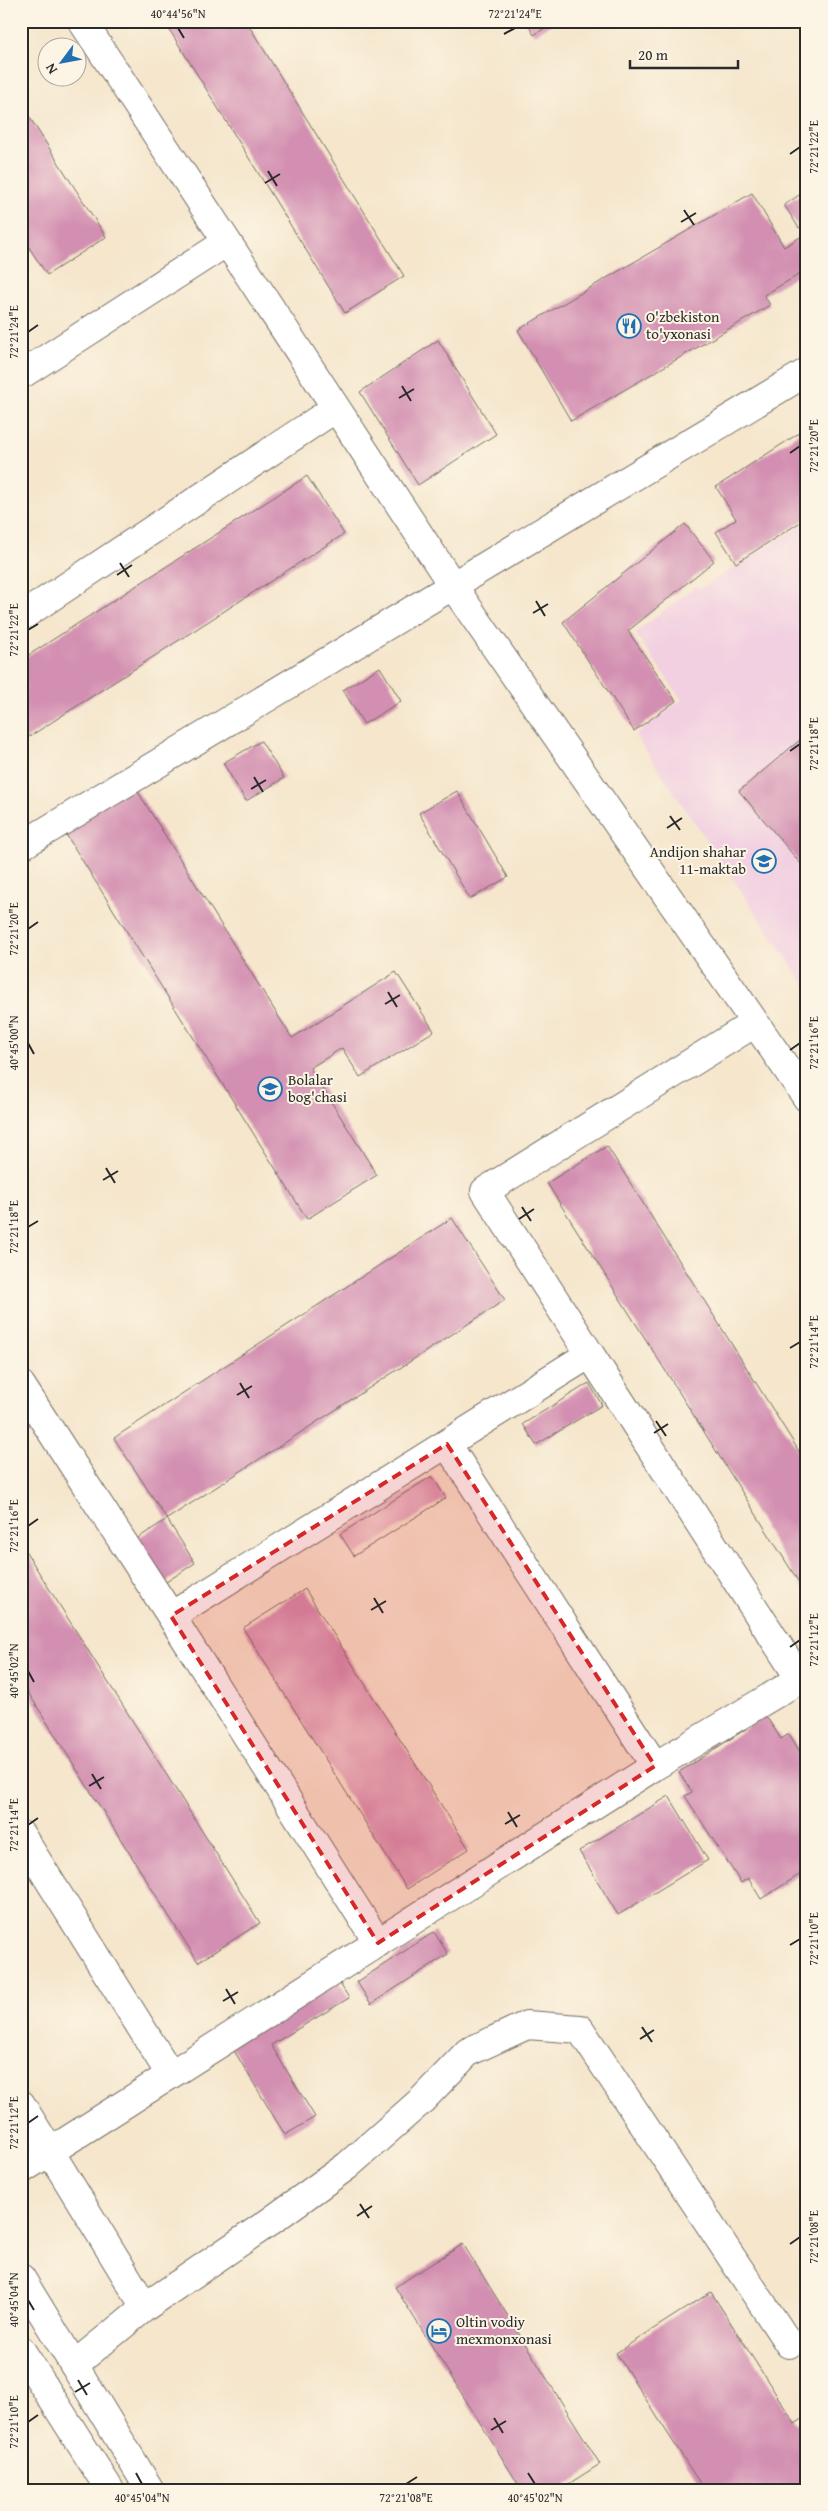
<svg xmlns="http://www.w3.org/2000/svg" width="828" height="2511" viewBox="0 0 828 2511" font-family="'Gentium Book Plus',serif">
<style>
.built{fill:#f2cfe1}
.building{fill:#d38fb1}
.lines{fill:none;stroke-linecap:round;stroke-linejoin:round}
.minor-casing{stroke:#726c63;stroke-width:30}
.major-casing{stroke:#726c63;stroke-width:30}
.minor{stroke:#fff;stroke-width:28}
.major{stroke:#fff;stroke-width:28}
.marked{fill:#d62828;fill-opacity:0.2;stroke:#d62828;stroke-width:4;stroke-dasharray:10 6;stroke-linejoin:round}
.ticks{fill:none;stroke:#2b2b2b;stroke-width:2}
.labels{text-anchor:middle;stroke-width:4;stroke-linejoin:round;paint-order:stroke}
.poi-label{font-size:15px;fill:#2b2b2b;stroke:#fcf5e5;text-anchor:start}
.neatline{fill:none;stroke:#2b2b2b;stroke-width:2}
.ticks-label{font-size:12px;text-anchor:middle;fill:#2b2b2b}
</style>
<rect width="100%" height="100%" fill="#fcf5e5"/>
<filter id="ink" filterUnits="userSpaceOnUse"><feTurbulence type="fractalNoise" baseFrequency=".02" numOctaves="2"/><feDisplacementMap in="SourceGraphic" scale="10" xChannelSelector="R" yChannelSelector="G"/><feConvolveMatrix kernelMatrix="1 2 1 2 8 2 1 2 1" color-interpolation-filters="sRGB"/></filter>
<filter id="wash" filterUnits="userSpaceOnUse"><feTurbulence type="fractalNoise" baseFrequency=".0096" numOctaves="4" result="noise"/><feDisplacementMap in="SourceGraphic" scale="20" xChannelSelector="R" yChannelSelector="G"/><feGaussianBlur stdDeviation="1.12" result="paint"/><feColorMatrix in="noise" values="0 0 0 0 0 0 0 0 0 0 0 0 0 0 0 0 0 1.4 0 .05"/><feComposite in="paint" operator="in"/></filter>
<g filter="url(#wash)">
<rect width="100%" height="100%" fill="#f5e6cc"/>
<path class="built" d="M804 524 807 527V988L635 735 682 700 635 633 696 586 700 589Z"/>
<g id="blocks">
<path class="building" d="M164 21H246L404 276 345 313Z
M526 21H556L534 35Z
M21 104 106 237 47 275 21 235Z
M807 190V223L799 228 784 205Z
M752 193 784 247 807 233V270L764 295 770 305 571 421 518 330Z
M438 340 496 434 418 485 360 392Z
M807 428V518L736 563 716 532 736 519 716 487Z
M307 476 344 534 21 742V660Z
M685 524 714 561 628 631 676 701 634 731 563 622Z
M380 667 401 701 364 724 343 690Z
M807 734V871L739 791Z
M261 741 284 778 246 801 223 763Z
M133 784 292 1038 396 972 434 1031 360 1077 342 1048 310 1068 377 1175 307 1219 62 828Z
M457 791 508 877 470 899 419 813Z
M607 1146 807 1464V1595L547 1183Z
M452 1218 505 1300 167 1519 114 1438Z
M589 1383 602 1405 536 1445 523 1424Z
M432 1476 446 1498 354 1556 340 1534Z
M167 1519 195 1563 157 1588 129 1544Z
M21 1544 260 1923 198 1962 21 1681Z
M305 1589 469 1849 407 1889 243 1628Z
M766 1716 781 1739 789 1734 807 1763V1870L761 1899 748 1878 741 1883 685 1796 692 1792 679 1772Z
M669 1796 708 1860 618 1915 579 1851Z
M434 1932 448 1954 371 2004 357 1982Z
M337 1979 349 1998 271 2045 315 2117 285 2135 230 2044Z
M463 2244 600 2464 559 2490H522L395 2287Z
M711 2292 795 2424 807 2416V2490H694L701 2485 616 2353Z"/>
</g>
</g>
<g filter="url(#ink)">
<use href="#blocks" fill-opacity="0" stroke="#726c63" stroke-width="1"/>
<g class="lines">
<g class="minor-casing">
<path id="minor" d="M82 21 453 586 807 1098
M21 370 24 373 227 242
M21 617 336 408
M21 846 807 372
M590 1354 485 1191 755 1023
M21 1385 171 1616 378 1943
M447 1444 655 1766
M171 1616 590 1354 800 1679
M21 1835 170 2074
M21 2104 145 2307
M21 2170 655 1766 807 1675
M74 2365 145 2307 268 2223 347 2166 422 2100 468 2052 527 2025 580 2029 789 2344"/>
</g>
<g class="major-casing">
<path id="major" d="M21 2278 150 2490
M21 2350 110 2490"/>
</g>
<use href="#minor" class="minor"/>
<use href="#major" class="major"/>
</g>
</g>
<path class="marked" d="M447 1444 655 1766 378 1943 171 1616Z"/>
<path class="ticks" d="M178 28 184 38M504 34 515 28M790 154 800 147M268 171 277 186M265 183 280 174M684 210 694 225M681 222 696 213M28 332 38 325M402 386 411 401M399 398 414 389M790 453 800 446M120 563 129 577M117 575 132 565M536 601 545 616M533 613 548 604M28 630 38 624M790 751 800 744M254 777 263 792M251 789 266 780M670 816 680 830M667 828 682 818M28 929 38 922M388 992 397 1007M385 1004 400 995M28 1043 34 1054M790 1050 800 1043M106 1168 115 1183M103 1180 118 1171M522 1207 531 1221M519 1219 534 1209M28 1227 38 1221M790 1348 800 1342M240 1383 249 1398M237 1395 252 1386M656 1421 666 1436M654 1433 668 1424M28 1526 38 1519M374 1598 383 1613M371 1610 386 1601M790 1647 800 1640M28 1671 34 1682M92 1774 101 1789M89 1786 104 1777M508 1812 517 1827M505 1824 520 1815M28 1825 38 1818M790 1945 800 1939M226 1989 235 2004M223 2001 238 1992M642 2027 652 2042M640 2039 654 2030M28 2123 38 2116M360 2204 369 2218M357 2216 372 2206M790 2244 800 2237M28 2300 34 2310M78 2380 87 2395M75 2392 90 2383M494 2418 503 2433M28 2422 38 2415M491 2430 506 2421M136 2473 142 2484M528 2473 535 2484M406 2484 417 2477"/>
<defs>
<g id="restaurant-ring" transform="scale(1.25)"><circle r="9.5" fill="#fcf5e5" stroke="#1f6fb2" stroke-width="1.5"/><path d="M-5-6h1v4h1v-4h1v4h1v-4h1v5L-1.5 .5V6h-2V.5L-5-1ZM5-6V6H3V1.5H1.5Q1.5-4 5-6Z" fill="#1f6fb2"/></g>
<g id="school-ring" transform="scale(1.25)"><circle r="9.5" fill="#fcf5e5" stroke="#1f6fb2" stroke-width="1.5"/><path d="M0-5L7-2L0 1L-7-2ZM-4 1L0 2.5L4 1V4Q0 6-4 4Z" fill="#1f6fb2"/></g>
<g id="hotel-ring" transform="scale(1.25)"><circle r="9.5" fill="#fcf5e5" stroke="#1f6fb2" stroke-width="1.5"/><path d="M-6-4.5h1.5V1H6V5H4.5V3h-9V5H-6ZM-4 0a1.8 1.8 0 1 1 3.6 0ZM.5 0V-2.5h3Q6-2.5 6 0Z" fill="#1f6fb2"/></g>
</defs>
<g fill-rule="evenodd">
<use href="#restaurant-ring" x="629" y="326"/>
<use href="#school-ring" x="764" y="861"/>
<use href="#school-ring" x="270" y="1089"/>
<use href="#hotel-ring" x="439" y="2331"/>
</g>
<g class="labels">
<g class="poi-label">
<text x="646" y="322">O'zbekiston<tspan x="646" dy="17">to'yxonasi</tspan></text>
<text x="746" y="857" text-anchor="end">Andijon shahar<tspan x="746" dy="17">11-maktab</tspan></text>
<text x="288" y="1085">Bolalar<tspan x="288" dy="17">bog'chasi</tspan></text>
<text x="456" y="2327">Oltin vodiy<tspan x="456" dy="17">mexmonxonasi</tspan></text>
</g>
</g>
<rect width="828" height="2511" fill="none" stroke="#fcf5e5" stroke-width="55"/>
<g transform="translate(62 62) rotate(238)"><circle r="24" fill="#fcf5e5" stroke="#a8a49b"/>
<path d="M0-4L9 19L0 12L-9 19Z" fill="#1f6fb2"/>
<text y="-8" font-size="14" font-weight="bold" text-anchor="middle" fill="#2b2b2b">N</text>
</g>
<path d="M630 60v8h108v-8" fill="none" stroke="#2b2b2b" stroke-width="2.5"/>
<text x="638" y="60" font-size="15" fill="#2b2b2b" stroke="#fcf5e5" stroke-width="4" paint-order="stroke">20 m</text>
<rect x="28" y="28" width="772" height="2456" class="neatline"/>
<g class="ticks-label">
<text x="178" y="18">40°44'56"N</text>
<text x="515" y="18">72°21'24"E</text>
<text transform="translate(814 147) rotate(-90)" y="4">72°21'22"E</text>
<text transform="translate(14 332) rotate(-90)" y="4">72°21'24"E</text>
<text transform="translate(814 446) rotate(-90)" y="4">72°21'20"E</text>
<text transform="translate(14 630) rotate(-90)" y="4">72°21'22"E</text>
<text transform="translate(814 744) rotate(-90)" y="4">72°21'18"E</text>
<text transform="translate(14 929) rotate(-90)" y="4">72°21'20"E</text>
<text transform="translate(814 1043) rotate(-90)" y="4">72°21'16"E</text>
<text transform="translate(14 1043) rotate(-90)" y="4">40°45'00"N</text>
<text transform="translate(14 1227) rotate(-90)" y="4">72°21'18"E</text>
<text transform="translate(814 1342) rotate(-90)" y="4">72°21'14"E</text>
<text transform="translate(14 1526) rotate(-90)" y="4">72°21'16"E</text>
<text transform="translate(814 1640) rotate(-90)" y="4">72°21'12"E</text>
<text transform="translate(14 1671) rotate(-90)" y="4">40°45'02"N</text>
<text transform="translate(14 1825) rotate(-90)" y="4">72°21'14"E</text>
<text transform="translate(814 1939) rotate(-90)" y="4">72°21'10"E</text>
<text transform="translate(14 2123) rotate(-90)" y="4">72°21'12"E</text>
<text transform="translate(814 2237) rotate(-90)" y="4">72°21'08"E</text>
<text transform="translate(14 2300) rotate(-90)" y="4">40°45'04"N</text>
<text transform="translate(14 2422) rotate(-90)" y="4">72°21'10"E</text>
<text x="142" y="2502">40°45'04"N</text>
<text x="406" y="2502">72°21'08"E</text>
<text x="535" y="2502">40°45'02"N</text>
</g>
</svg>
